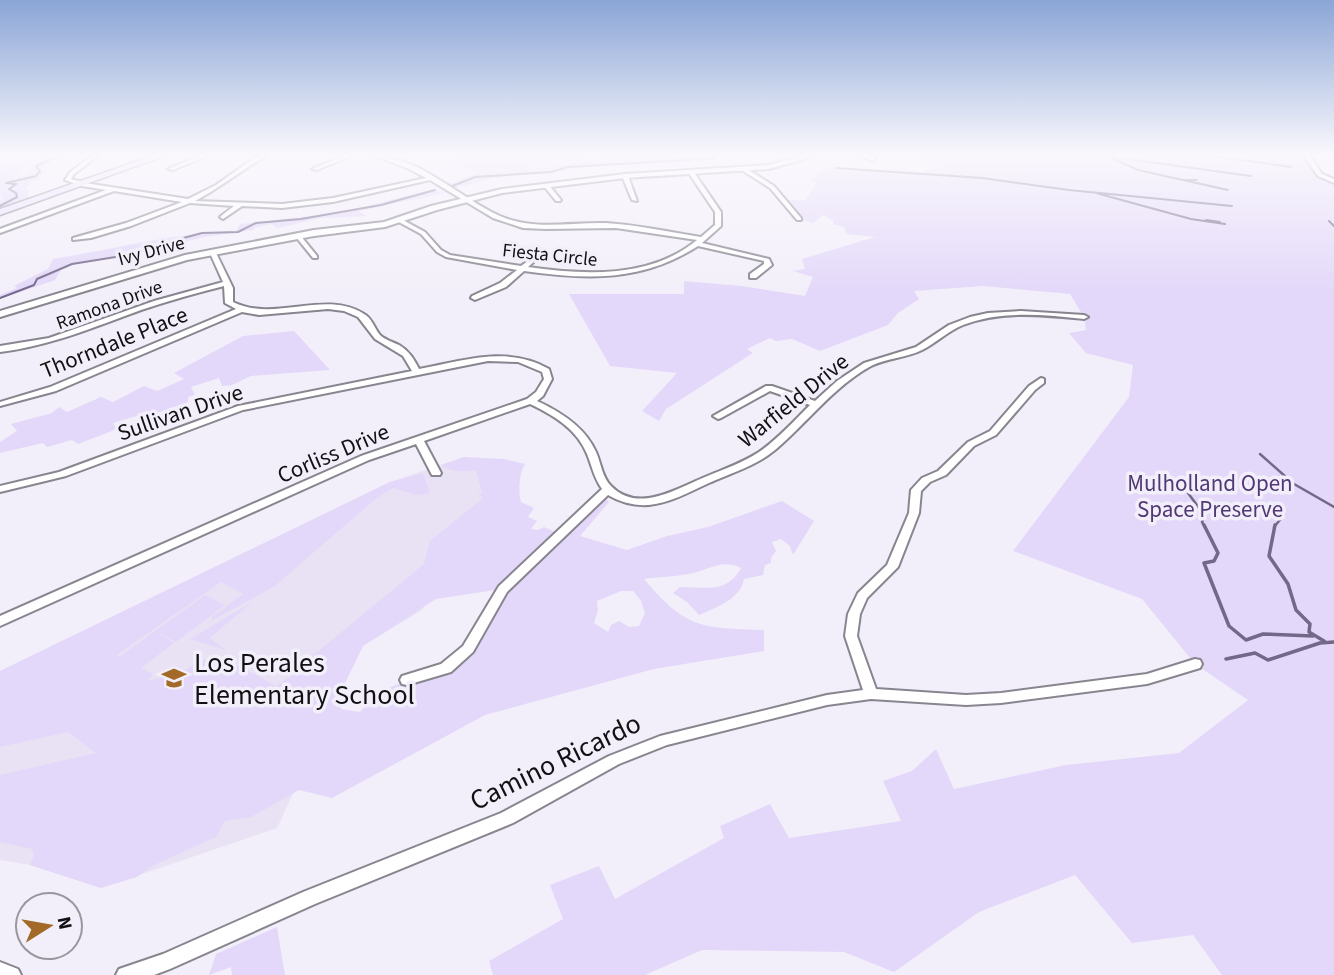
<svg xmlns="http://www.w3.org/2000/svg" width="1334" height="975" viewBox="0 0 1334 975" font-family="'Source Sans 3',sans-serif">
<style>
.built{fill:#e8e2f4}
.green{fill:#e3d8f9;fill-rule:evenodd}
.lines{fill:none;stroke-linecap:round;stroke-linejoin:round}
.stream-far2{stroke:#746889;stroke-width:2}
.stream-far1{stroke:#746889;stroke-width:2.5}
.stream{stroke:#746889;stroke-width:3.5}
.minor-casing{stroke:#88858f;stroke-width:4}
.tertiary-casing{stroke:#88858f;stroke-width:4}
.secondary-casing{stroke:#88858f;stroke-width:3}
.minor{fill:#fff;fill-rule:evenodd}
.tertiary{fill:#fff;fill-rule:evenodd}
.secondary{fill:#ece2fe;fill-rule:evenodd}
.labels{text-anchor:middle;stroke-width:7;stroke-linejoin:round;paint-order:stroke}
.far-street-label{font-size:19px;fill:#111013;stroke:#f3effa}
.street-label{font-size:23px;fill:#111013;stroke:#f3effa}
.park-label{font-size:23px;fill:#513975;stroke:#f3effa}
.near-poi-label{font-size:28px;fill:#111013;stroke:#f3effa;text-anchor:start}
.near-street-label{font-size:28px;fill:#111013;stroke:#f3effa}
</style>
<rect width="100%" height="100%" fill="#f3effa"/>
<path class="built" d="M464 457 482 460 496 482 422 610 363 646 344 685 340 703 344 720 302 774 277 828 101 888 30 865 0 860V671L390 482Z"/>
<path class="green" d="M63 156 47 163 45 170 48 172 41 175 39 180 32 181 25 189 29 190 28 197H36L0 209V201L3 199 0 193V166L35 159 19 175H13L15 177 25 175C35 158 44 156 63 156Z
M463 156H614L528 166V168L633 156H708L720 161 597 166 490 179 453 189 445 185 477 173 449 162Z
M918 156H1306L1320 175 1334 181V975H1222L1193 935 1132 943 1075 875 979 912 894 972 844 952 702 950 645 975H493L489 961 563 919 550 885 599 866 615 899 724 838 720 826 770 804 789 838 901 821 883 781 912 771 936 749 954 789 1066 765 1179 753 1248 700 1195 664 1142 599 1013 551 1129 397 1133 365 1086 353 1069 333 1086 330 1084 317 1070 294 983 286 914 291 919 299 898 313 888 325 820 351 792 339 776 341 770 338 747 349 753 353 666 409 659 421 642 411 677 373 610 366 569 294H684V281L742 286 805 296 813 277 793 271 805 269 802 259 875 237 847 234 844 227 833 224 834 221 823 215 813 223 799 219 790 210 794 209 788 200H806L817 181 810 180 818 176 814 175 832 165 845 169 894 174 898 168 924 173V170L942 168Z
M433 189 445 193 359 211 366 216 321 218 278 228 271 224 254 228V230L205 237 134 254 72 264 62 268 55 280 0 299V295L17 288 14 286 48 269 53 259C114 249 174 233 236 231L240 224 344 212Z
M294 331 330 370 251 376 232 385 222 386 219 378 191 387 195 395 188 397V402L149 416 147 413 113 423 117 429 78 444 72 440 47 447 43 443 0 453V442L17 431 11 424 52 413 59 407 67 412 101 397 113 402 144 386 157 391 184 379 174 373 243 336Z
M464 457 504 459 525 464C519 474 518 491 521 502L534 508 528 517 537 521 531 529 538 530 544 527 558 533 602 495 609 502 580 536 627 550 667 536 708 527 782 501 814 521 793 555 790 546 781 539 772 542 776 551 771 558V563L765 565 763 575 744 579C741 599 715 608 699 615L687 602 673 593 680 587C705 587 727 594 741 568 721 558 708 571 688 574 673 577 658 577 644 579 686 629 701 628 764 630V651L654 669 485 715 332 798 299 790 251 817 225 821 216 837 152 866 137 877 101 888 30 865 34 856 32 849 0 842V775L96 753 68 732 0 747V671L390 482 423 473 430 493 417 495 393 488 374 500 275 586 213 620 211 618 243 594 221 582 117 655 119 657 205 595 225 605 176 642 156 632 174 643 141 668 153 674 148 681 173 675 176 677C185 672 189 666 198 662 222 651 255 675 276 686L305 667 310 658 424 564 430 541 483 498 478 494 482 493 476 470C466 472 449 472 442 465ZM502 589 457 659 377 693 360 712 341 709 340 703 344 685 363 646 436 599ZM621 591H633L641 601 645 613 639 626 629 627 619 621 611 625 608 632 594 623 598 610 597 601Z
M252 602 210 638 226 650 190 639Z
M277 927 285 975H232L231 967 209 975 216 954Z"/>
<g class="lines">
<path class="stream-far2" d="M727 156H730
M1105 156 1251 176
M1213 156 1291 167
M1111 158 1138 170 1228 190
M836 168 982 178 1069 190 1232 206
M1183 180H1197
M450 187 475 177 551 172 568 167 716 158
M1096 193 1191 219 1225 224
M0 206 17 197 16 193 9 189 16 184 6 183 36 176 40 171 36 166 58 156
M1206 220 1220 222
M1329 221 1334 226
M0 298 34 285 37 279 72 264 134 254 135 251 202 233 238 232 256 223 301 219 381 205 435 190"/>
<path class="stream-far1" d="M1260 454 1294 484 1334 507
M1188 493 1205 516 1202 522 1205 527
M1274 527 1284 515"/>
<path class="stream" d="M1204 525 1218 553 1214 561 1204 563 1229 626 1246 640 1263 634 1313 636
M1275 525 1269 556 1288 584 1296 610 1310 624 1309 632 1324 641
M1226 659 1255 653 1268 660 1320 643 1334 642"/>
<g class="minor-casing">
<path id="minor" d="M92 156H98L74 174 71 179 85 183 188 199 216 185 254 158 266 156C242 170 220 188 195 201L282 204 333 198 426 178 409 169 375 156C419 156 461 199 500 216 535 231 569 222 606 223 638 225 670 232 701 237L715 225V212L688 172 691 170 693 171 721 212V226L702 243 769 259 772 265 756 278H750V274L764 264V261L698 246C642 282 588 280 524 271L506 287 475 300 471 298 472 296 500 283 517 270 446 257 437 252 421 234 397 221V219H401L425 232 441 250 450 255 521 266 535 256 538 258 528 267C585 275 650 279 697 240L616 228 546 229 523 228 493 218 430 180 333 202 282 208 242 206 223 219 220 217 221 216 234 206 190 203 131 226 91 238 73 240V238L126 223 182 202 114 191 0 233V229L106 190 82 186 65 180 70 172Z
M199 156H207L173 170 168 169Z
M343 156H351L317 170 312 169Z
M859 156H868L876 159 873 161Z
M1304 156H1310L1322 174 1334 179V183L1318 176Z
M740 167H744L774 186 801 218V220H797L770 188 740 169Z
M625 174 628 176 637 201 632 200 622 176Z
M544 184H548L561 200 560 201H556L543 185Z
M296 235H300L317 256V258H313L296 237Z
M213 251 216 253 233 288V302C275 323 325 289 364 314 372 318 374 328 380 335 385 340 393 342 399 345 409 351 414 359 419 369 463 361 508 345 549 369L552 379 543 396 537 401C561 412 585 427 596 452 601 463 602 477 611 486 638 514 678 488 705 477 724 469 742 463 759 452 778 439 794 421 810 405L770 391 721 418 718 419 713 416 766 386H772L815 401 837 381 864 363 916 347 949 325 970 317 988 313 1021 311 1084 315 1088 317 1084 319C1044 315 1001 310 963 325 948 331 936 343 922 350 906 358 887 358 871 366 833 387 808 422 775 450 756 466 731 473 709 483 689 492 670 503 649 505 634 506 620 502 608 495L507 592 473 652 451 672 407 685 402 684 400 680 402 676 441 664 463 646 499 586 602 489C594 478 592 466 587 454 577 429 553 415 530 404L424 441 441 473 440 475H432L416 444 369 460 0 626V616L361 456 527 399 536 392 544 379 542 372 518 362 488 361 243 410 66 476 0 492V486L59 472 238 406 412 371 403 356 375 339 358 317 344 311 328 309 259 315 242 312 56 391 0 406V402L50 387 236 309 225 303 224 286C196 293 168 301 141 310 94 327 50 346 0 352V346L49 338 154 301 223 282 210 253Z
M1041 378 1044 379V383L1035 390 996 435 974 446 946 475 930 482 921 491 919 513 898 567 867 598 860 614 857 636 876 689 966 695 1001 693 1147 674 1195 659 1200 660 1202 664 1200 668 1147 684 1001 703 966 705 871 699 827 705 667 745 619 764 513 823 315 904 170 969 154 975H116L119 969 163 954 303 892 501 813 609 756 660 736 827 695 863 690 845 636 848 614 858 593 887 565 909 513 911 490 922 478 938 471 968 442 990 431 1029 386Z
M0 962 18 969 21 975H0Z"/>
</g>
<g class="tertiary-casing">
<path id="tertiary" d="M802 156H814L769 169 625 178 502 193 437 210 385 227 314 236 187 260 0 317V311L185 255 314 230 384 222 431 206 502 189 625 174 769 165Z"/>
</g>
<g class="secondary-casing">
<path id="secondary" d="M152 156H164L0 215V209Z"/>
</g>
<use href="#minor" class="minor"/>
<use href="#tertiary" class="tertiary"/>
<use href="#secondary" class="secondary"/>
</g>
<linearGradient id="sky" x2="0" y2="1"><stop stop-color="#8aa5d6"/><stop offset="0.53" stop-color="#faf8fd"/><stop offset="1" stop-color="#faf8fd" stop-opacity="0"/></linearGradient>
<rect width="1334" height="292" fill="url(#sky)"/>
<defs>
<g id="school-bare" transform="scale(1.89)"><path d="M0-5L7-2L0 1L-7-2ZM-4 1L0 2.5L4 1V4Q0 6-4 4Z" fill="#a36928" stroke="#f3effa" stroke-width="2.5" paint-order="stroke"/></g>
</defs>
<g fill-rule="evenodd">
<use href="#school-bare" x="174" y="678"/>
</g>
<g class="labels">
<g class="far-street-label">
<text transform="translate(151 250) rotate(-15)" y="7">Ivy Drive</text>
<text transform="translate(550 254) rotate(6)" y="7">Fiesta Circle</text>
<text transform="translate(109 304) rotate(-20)" y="7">Ramona Drive</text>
</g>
<g class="street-label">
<text transform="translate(114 342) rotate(-22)" y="8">Thorndale Place</text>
<text transform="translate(793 400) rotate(-39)" y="8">Warfield Drive</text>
<text transform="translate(180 412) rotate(-19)" y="8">Sullivan Drive</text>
<text transform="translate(333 453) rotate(-23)" y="8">Corliss Drive</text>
</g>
<g class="park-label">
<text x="1210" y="491">Mulholland Open<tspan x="1210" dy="26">Space Preserve</tspan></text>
</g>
<g class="near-poi-label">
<text x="194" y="672">Los Perales<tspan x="194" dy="32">Elementary School</tspan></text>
</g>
<g class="near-street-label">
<text transform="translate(555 761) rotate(-26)" y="10">Camino Ricardo</text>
</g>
</g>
<g transform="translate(49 926) rotate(79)"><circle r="33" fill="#f3effa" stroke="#99969e" stroke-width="2"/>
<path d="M0-5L12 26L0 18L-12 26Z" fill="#a36928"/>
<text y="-10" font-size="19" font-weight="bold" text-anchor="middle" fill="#111013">N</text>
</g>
</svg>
